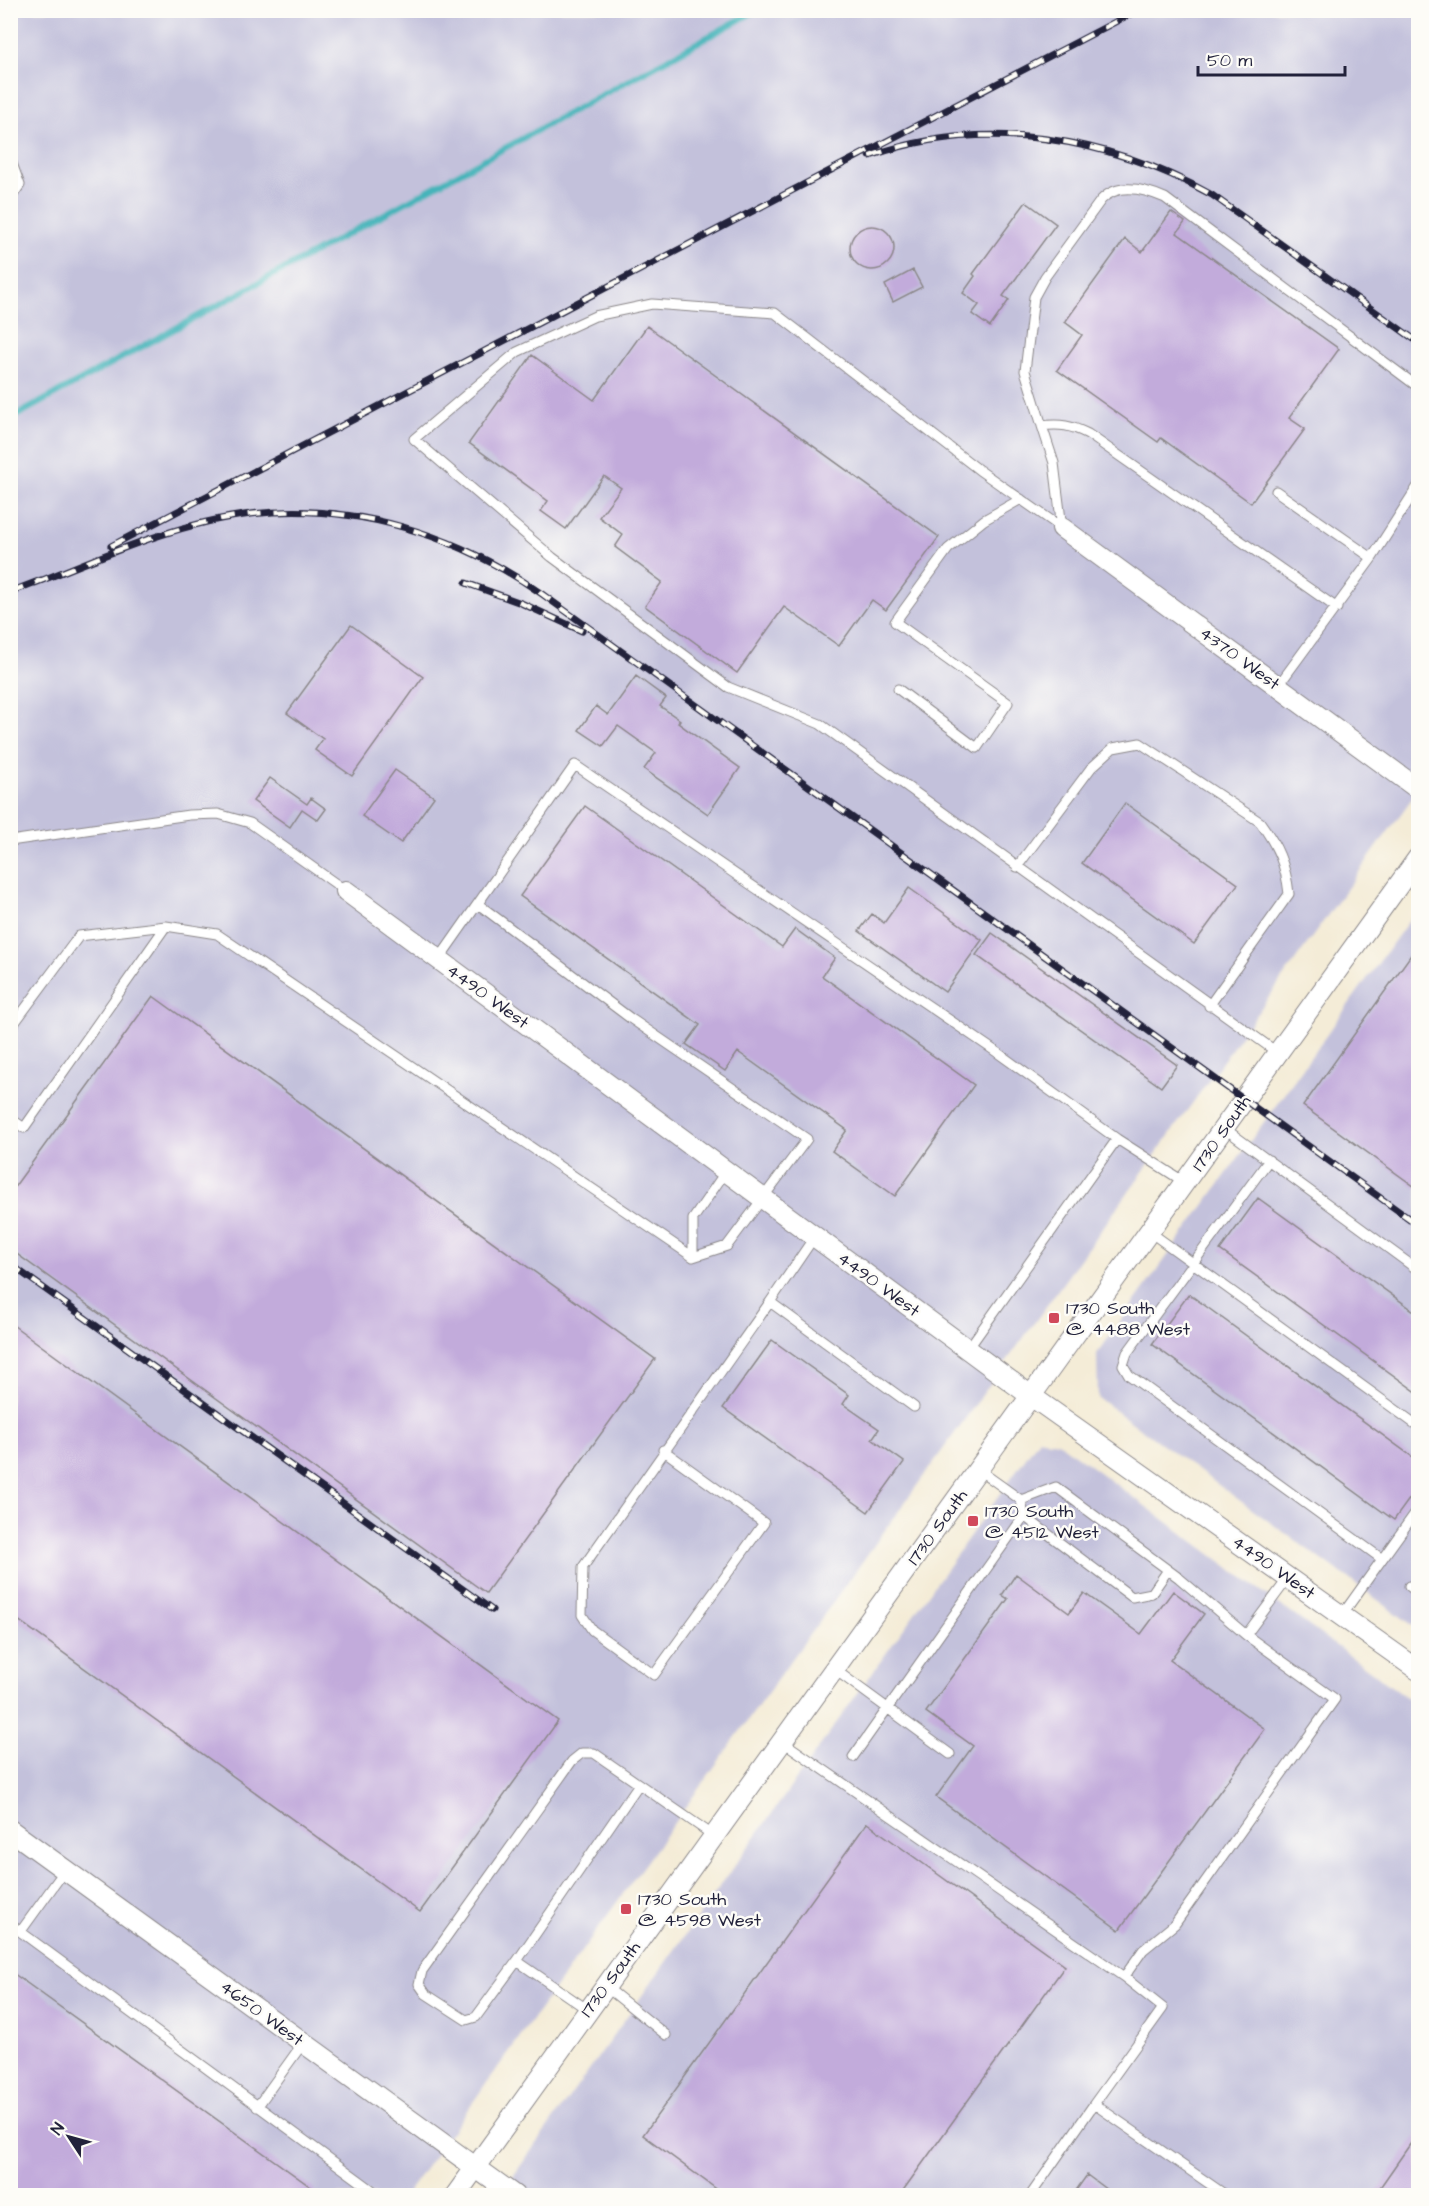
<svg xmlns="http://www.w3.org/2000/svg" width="1429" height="2206" viewBox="0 0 1429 2206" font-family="'Architects Daughter',sans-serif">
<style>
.industrial{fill:#c3c1db}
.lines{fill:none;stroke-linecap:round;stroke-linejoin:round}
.stream{stroke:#44b4ba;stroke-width:6}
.building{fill:#c2abdb}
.lane-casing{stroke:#8b8789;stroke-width:11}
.street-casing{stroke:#8b8789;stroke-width:22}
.lane{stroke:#fff;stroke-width:9}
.street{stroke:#fff;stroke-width:20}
.rail-casing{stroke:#22223b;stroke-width:7}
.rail{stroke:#fdfcf7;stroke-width:4.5;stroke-dasharray:14;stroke-linecap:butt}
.poi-dot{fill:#d1495b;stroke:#fdfcf7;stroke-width:2}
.labels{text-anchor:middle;stroke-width:5;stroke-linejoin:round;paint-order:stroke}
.street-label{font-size:18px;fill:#22223b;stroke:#fdfcf7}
.poi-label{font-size:18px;fill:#22223b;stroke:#fdfcf7;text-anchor:start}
</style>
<rect width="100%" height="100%" fill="#fdfcf7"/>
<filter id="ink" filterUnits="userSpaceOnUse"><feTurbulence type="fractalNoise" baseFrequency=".0167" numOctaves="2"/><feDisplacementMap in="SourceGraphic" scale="12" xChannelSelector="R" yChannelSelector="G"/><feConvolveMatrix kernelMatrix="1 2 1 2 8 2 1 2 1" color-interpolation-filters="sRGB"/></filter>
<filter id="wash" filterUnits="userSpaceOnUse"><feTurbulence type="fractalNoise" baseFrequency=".008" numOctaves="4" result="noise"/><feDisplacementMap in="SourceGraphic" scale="24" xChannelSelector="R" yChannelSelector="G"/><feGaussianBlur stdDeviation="1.35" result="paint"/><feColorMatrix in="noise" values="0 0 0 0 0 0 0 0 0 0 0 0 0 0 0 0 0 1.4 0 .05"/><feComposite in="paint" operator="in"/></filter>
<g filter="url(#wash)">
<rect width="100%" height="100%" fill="#f4ecd7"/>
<path class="industrial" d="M11 11H1418V790L406 2195 11 2196Z
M1418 908V1629L1098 1398 1097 1354Z
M1039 1439 1058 1442 1418 1706V2195L499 2196Z"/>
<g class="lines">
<path class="stream" d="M10 419 757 10"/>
</g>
<g id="blocks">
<path class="building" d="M1026 202 1056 224 1003 296 1009 300 990 327 972 314 979 305 963 293 975 276 973 274Z
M1171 212 1185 222 1177 233 1339 349 1289 418 1305 429 1251 503 1161 438 1158 442 1057 370 1082 335 1065 322 1125 239 1142 252Z
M850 248a22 22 0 1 1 44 0a22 22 0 1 1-44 0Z
M913 270 922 287 893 302 885 285Z
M647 326 939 537 886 610 872 600 839 646 784 607 737 673 645 606 662 582 615 547 623 535 599 517 621 488 604 476 566 529 541 511 548 501 469 443 532 355 594 400Z
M351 625 423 677 352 776 315 750 323 739 287 713Z
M636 676 666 698 660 706 680 720 678 723 740 768 708 814 644 769 656 753 618 726 603 746 579 730 596 706 608 715Z
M395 770 434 797 401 843 362 816Z
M270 778 307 804 311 798 326 809 318 820 302 809 290 827 253 801Z
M1125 803 1238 884 1194 944 1082 863Z
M585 806 782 947 795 929 835 958 822 976 974 1085 895 1196 832 1151 847 1130 738 1052 725 1071 686 1044 700 1025 520 896Z
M909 888 982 940 945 992 859 931 872 914 884 923Z
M992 933 1177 1065 1161 1087 976 955Z
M1418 945V1189L1303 1106Z
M153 996 655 1359 486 1593 10 1249V1193Z
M1258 1198 1418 1314V1393L1220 1250Z
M1189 1294 1418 1461V1487L1394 1520 1152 1344Z
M10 1323 558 1721 420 1912 10 1614Z
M772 1340 849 1395 843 1404 879 1429 872 1439 904 1462 868 1512 723 1408Z
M1016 1574 1069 1613 1084 1593 1141 1634 1173 1591 1204 1614 1170 1660 1265 1729 1119 1930 936 1797 973 1746 926 1712 1008 1599 1002 1595Z
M867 1823 1065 1966 899 2196H726L643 2135Z
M10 1971 315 2190 311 2196H10Z
M1418 2133V2196H1374Z
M1087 2175 1115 2196H1072Z"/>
</g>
</g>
<g filter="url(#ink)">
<use href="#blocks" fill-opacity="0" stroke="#8b8789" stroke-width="1.5"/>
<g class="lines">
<g class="lane-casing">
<path id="lane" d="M10 158 20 185 10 199
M1042 426 1025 371 1034 297 1045 277 1101 200C1118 182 1145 189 1165 198L1418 387
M1276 491 1372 558 1278 686
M1062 528 979 470 775 313 652 304 595 316 517 352 414 439 552 557 728 687 820 724 1278 1053
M1062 528 1054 463 1042 426C1060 423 1072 426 1088 434L1337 608
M1372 558 1418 486
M898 689 977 748 1008 703 895 622 948 549 984 520 1021 499
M10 841 189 815 218 814 250 823 346 891
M1017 867 1091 768 1113 748 1140 743 1260 822C1277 845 1286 865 1289 894L1209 1006
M478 904 630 1018 807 1139 727 1246 693 1257V1219L726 1171
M439 959 575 765 998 1053 1117 1139
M10 1029 79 936 166 926 217 934 693 1257
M10 1118 24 1128 166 926
M1224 1128 1418 1270
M1269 1160 1127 1353 1123 1365 1129 1375 1382 1559
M1150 1232 1418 1426
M815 1236 770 1302 914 1407
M968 1349 1117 1139 1186 1183
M663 1450 764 1523 654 1675 592 1630 582 1615 583 1567 770 1302
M979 1470 1021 1500 1024 1516 1132 1597 1152 1593 1168 1570
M1021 1500 1056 1487 1179 1578 1246 1635 1335 1699 1175 1924 1143 1950 1124 1977
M1409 1586 1418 1593
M1342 1615 1418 1509
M1246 1635 1289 1577
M834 1669 950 1754
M782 1741 1124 1977 1163 2008 1094 2104 1227 2196
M853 1757 1024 1516
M10 1924 372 2190 368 2196
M21 1931 65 1870
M517 1961 639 1784
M605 1986 666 2035
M588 2010 517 1961 476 2017 466 2020 426 1994 419 1984 422 1971 572 1761 582 1753H594L714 1836
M257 2107 303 2043
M1030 2196 1094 2104"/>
</g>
<g class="street-casing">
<path id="street" d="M1062 528 1418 789
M346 891 1031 1396 1418 1670
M10 1830 515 2196
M455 2196 1418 858"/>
</g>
<use href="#lane" class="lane"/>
<use href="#street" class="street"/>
<g class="rail-casing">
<path id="rail" d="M870 156C984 116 1108 137 1212 195L1418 342
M111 546 1138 10
M35 583C104 556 176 523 251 514 355 502 458 535 542 594L1418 1225
M466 583 521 603 582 631
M10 592 41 580
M10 1264 492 1610"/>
</g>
<use href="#rail" class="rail"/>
</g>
</g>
<g class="poi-dot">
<rect x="1048" y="1312" width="12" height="12" rx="3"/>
<rect x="967" y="1515" width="12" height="12" rx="3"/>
<rect x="620" y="1903" width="12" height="12" rx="3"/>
</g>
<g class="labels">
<g class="street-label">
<text transform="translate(1240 658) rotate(36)" y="6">4370 West</text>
<text transform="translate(488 996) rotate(36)" y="6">4490 West</text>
<text transform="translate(1221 1133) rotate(-55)" y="6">1730 South</text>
<text transform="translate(879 1284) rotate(36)" y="6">4490 West</text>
<text transform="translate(937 1527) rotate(-54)" y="6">1730 South</text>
<text transform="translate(1274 1567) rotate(35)" y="6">4490 West</text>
<text transform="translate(610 1979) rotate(-54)" y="6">1730 South</text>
<text transform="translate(262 2013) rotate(36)" y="6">4650 West</text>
</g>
<g class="poi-label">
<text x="1066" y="1314">1730 South<tspan x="1066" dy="21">@ 4488 West</tspan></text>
<text x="985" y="1517">1730 South<tspan x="985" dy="21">@ 4512 West</tspan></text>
<text x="638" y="1905">1730 South<tspan x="638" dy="21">@ 4598 West</tspan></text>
</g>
</g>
<rect width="1429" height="2206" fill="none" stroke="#fdfcf7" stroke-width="36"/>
<g transform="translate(69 2137) rotate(306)" stroke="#fdfcf7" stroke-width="4.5" paint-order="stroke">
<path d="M0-4.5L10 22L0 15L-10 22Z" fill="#22223b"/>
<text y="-9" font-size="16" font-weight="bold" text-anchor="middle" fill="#22223b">N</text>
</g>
<path d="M1198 66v9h147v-9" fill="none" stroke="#22223b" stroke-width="3"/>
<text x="1207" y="66" font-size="18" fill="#22223b" stroke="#fdfcf7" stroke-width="4.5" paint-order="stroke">50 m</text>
</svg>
